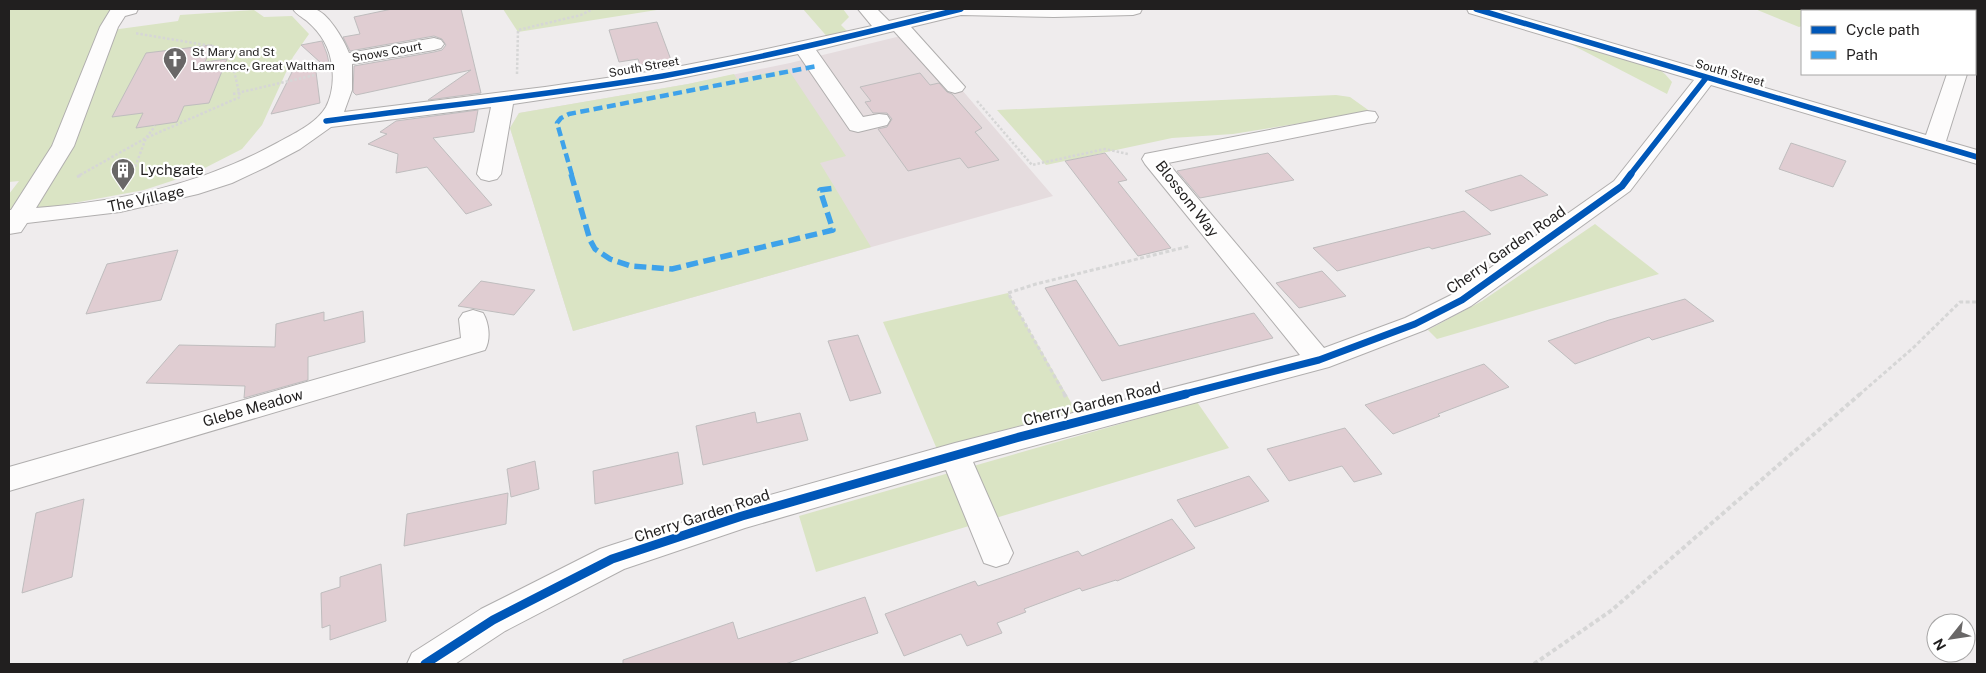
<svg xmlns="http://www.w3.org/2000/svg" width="1986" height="673" viewBox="0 0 1986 673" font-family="'Public Sans',sans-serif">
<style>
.built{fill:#e5dcde}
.green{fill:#dae4c4}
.building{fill:#e0cdd2;stroke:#bfbdbe}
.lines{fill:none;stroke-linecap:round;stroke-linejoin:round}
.minor-casing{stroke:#b0aeae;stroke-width:2}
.path-far2{stroke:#d6d6d6;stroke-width:2.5;stroke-dasharray:2.5 2;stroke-linecap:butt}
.path-far1{stroke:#d6d6d6;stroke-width:3;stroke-dasharray:4 2.5;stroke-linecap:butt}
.path{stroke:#d6d6d6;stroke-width:4;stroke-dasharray:4.5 3;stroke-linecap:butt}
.minor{fill:#fdfcfc;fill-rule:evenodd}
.quiet-far1{stroke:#3ea2ea;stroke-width:4.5;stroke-dasharray:9 4.5;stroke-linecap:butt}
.quiet{stroke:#3ea2ea;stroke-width:5.5;stroke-dasharray:12 5.5;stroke-linecap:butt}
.cycleway-far2-casing{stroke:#fff;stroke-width:8}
.cycleway-far1-casing{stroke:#fff;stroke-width:10}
.cycleway-casing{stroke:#fff;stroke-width:12}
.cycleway-far2{stroke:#0057b8;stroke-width:5.5}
.cycleway-far1{stroke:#0057b8;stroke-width:7}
.cycleway{stroke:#0057b8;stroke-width:9}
.labels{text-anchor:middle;stroke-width:4.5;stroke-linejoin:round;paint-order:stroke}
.far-poi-label{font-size:12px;fill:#211f1f;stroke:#fff;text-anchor:start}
.far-street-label{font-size:12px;fill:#211f1f;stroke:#fff}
.poi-label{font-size:15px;fill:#211f1f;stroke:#fff;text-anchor:start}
.street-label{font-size:15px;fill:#211f1f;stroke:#fff}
</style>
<rect width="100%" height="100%" fill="#efeced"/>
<path class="built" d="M913 33 1053 196 573 331 510 128 519 113 688 84 790 63Z"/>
<path class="green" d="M9 9H125L112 30 178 21 180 15 254 10 264 17 292 16 309 34 293 57 262 125 242 149 193 174 144 190 9 215V194L19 181 9 182Z
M503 9H663L518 32Z
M803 9H843L849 17 841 25 851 35 830 40Z
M1755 9H1853L1846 11H1802V26L1799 27Z
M1553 35 1656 67 1665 74 1672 82 1667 94Z
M788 69 846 156 820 163 871 247 573 331 510 128 519 113 688 84 734 74 737 79Z
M1336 95 1350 97 1371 112 1233 134 1172 138 1046 165 997 110Z
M1595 224 1659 274 1437 339 1428 330 1482 301Z
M1008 293 1076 411 984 435 959 449 939 454 883 322Z
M1197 402 1229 448 816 572 799 516Z"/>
<path class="building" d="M392 9H461L481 93 428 100 471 70 356 95 353 92 354 66 434 52 442 50 446 45 442 39 434 36 350 51 343 37 360 34 354 17Z
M657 22 671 60 640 65 638 59 619 62 609 30Z
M322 41 327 54 331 72 301 45Z
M212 45 205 62 227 59 209 103 184 106 177 122 136 128 143 113 112 117 146 53Z
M315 64 320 103 271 114 294 68Z
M920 73 930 85 939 83 947 92 952 94 982 128 975 132 999 160 968 168 960 158 908 171 878 129 887 127 892 119 887 113H873L865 102 871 101 860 87Z
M478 110 474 132 433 138 492 205 466 214 427 167 396 173 398 154 368 144 387 134 380 132 396 121Z
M1791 143 1846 161 1833 187 1779 169Z
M1105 153 1127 180 1118 182 1171 248 1138 256 1065 161Z
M1268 153 1294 180 1200 198 1177 171Z
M1521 175 1548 195 1491 211 1465 191Z
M1464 211 1491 234 1432 249 1429 247 1337 271 1313 248Z
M178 250 161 300 86 314 107 264Z
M1322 271 1346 296 1299 308 1276 283Z
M1076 280 1119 346 1254 313 1273 338 1102 381 1045 288Z
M481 281 535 290 514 315 458 306Z
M1685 299 1714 321 1652 340 1649 337 1575 364 1548 341 1609 320Z
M363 311 365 342 308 357V380L244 398 245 386 146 383 179 345 275 347 276 324 324 312V321Z
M858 335 881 393 850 401 828 341Z
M1484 364 1509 387 1438 414 1440 416 1393 434 1365 405Z
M755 412 757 423 800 413 808 440 703 465 696 426Z
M1345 428 1382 474 1354 482 1342 466 1289 481 1267 449Z
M678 452 683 484 595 504 593 471Z
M535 461 539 489 511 497 507 469Z
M1249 476 1269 501 1195 527 1177 500Z
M508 493 506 524 404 546 407 514Z
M84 499 72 577 22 593 36 513Z
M1172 519 1195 548 1117 581 1116 580 1082 591 1080 588 1024 609 1026 612 997 623 1002 633 967 646 961 634 904 656 885 614 975 581 978 586 1078 551 1082 556Z
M381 564 386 621 330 640V625L322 628 321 593 340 587V577Z
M865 597 878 633 785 664H623V660L733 622 738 639Z"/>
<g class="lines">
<g class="minor-casing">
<path id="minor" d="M111 9H138L136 13 125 16 118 27 74 146 36 208C123 201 200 185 277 143 293 134 316 124 326 107 332 95 334 80 332 66 330 48 321 33 307 21 302 17 296 14 293 9 299 9 308 7 314 9 328 12 344 40 349 53L434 38 441 40 444 44 441 48 434 50 352 64V90L344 112 545 87 661 70 748 53 872 26 858 9H877L889 21 940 9H1142L1140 13 1133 15 1054 17 961 15 911 27 965 87 962 91 955 93 948 91 894 31 816 50 863 117 879 114 887 115 890 120 887 125 858 132 850 130 798 54 661 82 513 104 501 174 497 179 489 181 481 179 477 174 491 107 331 127 300 149 266 167 232 183 198 194 120 212 27 223 21 232 9 234V210H11L52 146 100 27Z
M1467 9H1495L1926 135 1947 74H1967L1946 141 1977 150V164L1711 85 1630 191 1471 306 1425 330 1329 367 973 462 1013 553 1008 563 996 567 984 563 946 470 745 528 624 569 505 631 455 664H407L412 653 481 609 600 549 612 545 742 503 955 443 1300 355 1145 164 1142 159 1145 154 1367 111 1375 112 1378 117 1375 122 1367 123 1168 163 1324 348 1405 318 1453 294 1614 181 1694 80 1469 13Z
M1920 9H1942L1943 11H1921Z
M473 310 483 313C489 323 491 339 485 350L9 491V467L461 338 459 319 463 313Z"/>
</g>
<path class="path-far2" d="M517 74 518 30 581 15 593 9
M233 94 315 75
M977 101 1032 165 1105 149 1128 154
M80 175 146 138 155 126
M132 175 146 138 240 97 233 66 229 57 217 47 134 33"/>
<path class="path-far1" d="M77 177 83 174
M131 178 133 174
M1065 395 1008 293 1036 284 1190 246
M1859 395 1913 348 1960 302H1977"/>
<path class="path" d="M1064 394 1066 397
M1534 664 1612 610 1860 394"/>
<use href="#minor" class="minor"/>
<path class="quiet-far1" d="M572 175 557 123 561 118 569 114 817 66"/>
<path class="quiet" d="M571 174 590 240 595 249 610 259 631 266 672 269 833 230 820 190 835 188"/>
<g class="cycleway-far2-casing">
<path id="cycleway-far2" d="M1476 9 1977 157
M326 121C438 106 551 95 663 76 763 58 862 34 961 9
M1630 175 1706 78"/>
</g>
<g class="cycleway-far1-casing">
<path id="cycleway-far1" d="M1181 395 1319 360 1415 324 1462 300 1622 186 1631 174"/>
</g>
<g class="cycleway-casing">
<path id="cycleway" d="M425 664 493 620 612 559 742 516 1016 438 1186 394"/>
</g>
<use href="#cycleway-far2" class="cycleway-far2"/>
<use href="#cycleway-far1" class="cycleway-far1"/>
<use href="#cycleway" class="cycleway"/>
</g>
<defs>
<g id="church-pin" transform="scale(1.25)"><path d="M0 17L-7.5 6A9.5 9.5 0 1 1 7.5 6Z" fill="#696767" stroke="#fff"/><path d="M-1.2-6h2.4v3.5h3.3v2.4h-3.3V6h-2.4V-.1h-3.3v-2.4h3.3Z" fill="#fff"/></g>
<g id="building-pin" transform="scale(1.25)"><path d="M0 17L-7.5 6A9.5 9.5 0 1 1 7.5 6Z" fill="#696767" stroke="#fff"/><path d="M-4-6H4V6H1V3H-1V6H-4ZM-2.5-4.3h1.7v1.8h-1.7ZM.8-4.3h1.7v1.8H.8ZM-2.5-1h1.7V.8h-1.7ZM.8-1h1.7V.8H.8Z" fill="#fff"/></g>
</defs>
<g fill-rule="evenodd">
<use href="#church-pin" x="175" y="59"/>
<use href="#building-pin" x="123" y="170"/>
</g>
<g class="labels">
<g class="far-poi-label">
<text x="192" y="56">St Mary and St<tspan x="192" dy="14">Lawrence, Great Waltham</tspan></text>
</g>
<g class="far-street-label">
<text transform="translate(387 52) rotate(-10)" y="4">Snows Court</text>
<text transform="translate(644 67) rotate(-10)" y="4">South Street</text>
<text transform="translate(1730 73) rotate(16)" y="4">South Street</text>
</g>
<g class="poi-label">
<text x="140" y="175">Lychgate</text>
</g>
<g class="street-label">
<text transform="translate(146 199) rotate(-12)" y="5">The Village</text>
<text transform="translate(1187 199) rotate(52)" y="5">Blossom Way</text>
<text transform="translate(1506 250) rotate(-35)" y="5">Cherry Garden Road</text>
<text transform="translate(1092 404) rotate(-14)" y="5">Cherry Garden Road</text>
<text transform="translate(253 408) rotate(-16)" y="5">Glebe Meadow</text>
<text transform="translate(702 516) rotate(-18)" y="5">Cherry Garden Road</text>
</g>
</g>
<rect width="1986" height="673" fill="none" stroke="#211f1f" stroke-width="20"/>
<rect x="1801" y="10" width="175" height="65" fill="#ffffff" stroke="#a6a5a5"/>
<rect x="1811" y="26" width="25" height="8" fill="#0057b8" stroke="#a6a5a5"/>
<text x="1846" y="35" font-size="15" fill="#211f1f">Cycle path</text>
<rect x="1811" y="51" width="25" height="8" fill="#3ea2ea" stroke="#a6a5a5"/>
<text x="1846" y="60" font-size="15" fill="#211f1f">Path</text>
<g transform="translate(1951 638) rotate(240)"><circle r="24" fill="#ffffff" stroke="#a6a5a5"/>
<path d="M0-4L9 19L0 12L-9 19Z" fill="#696767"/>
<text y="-8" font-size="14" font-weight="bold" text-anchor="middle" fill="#211f1f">N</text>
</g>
</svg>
